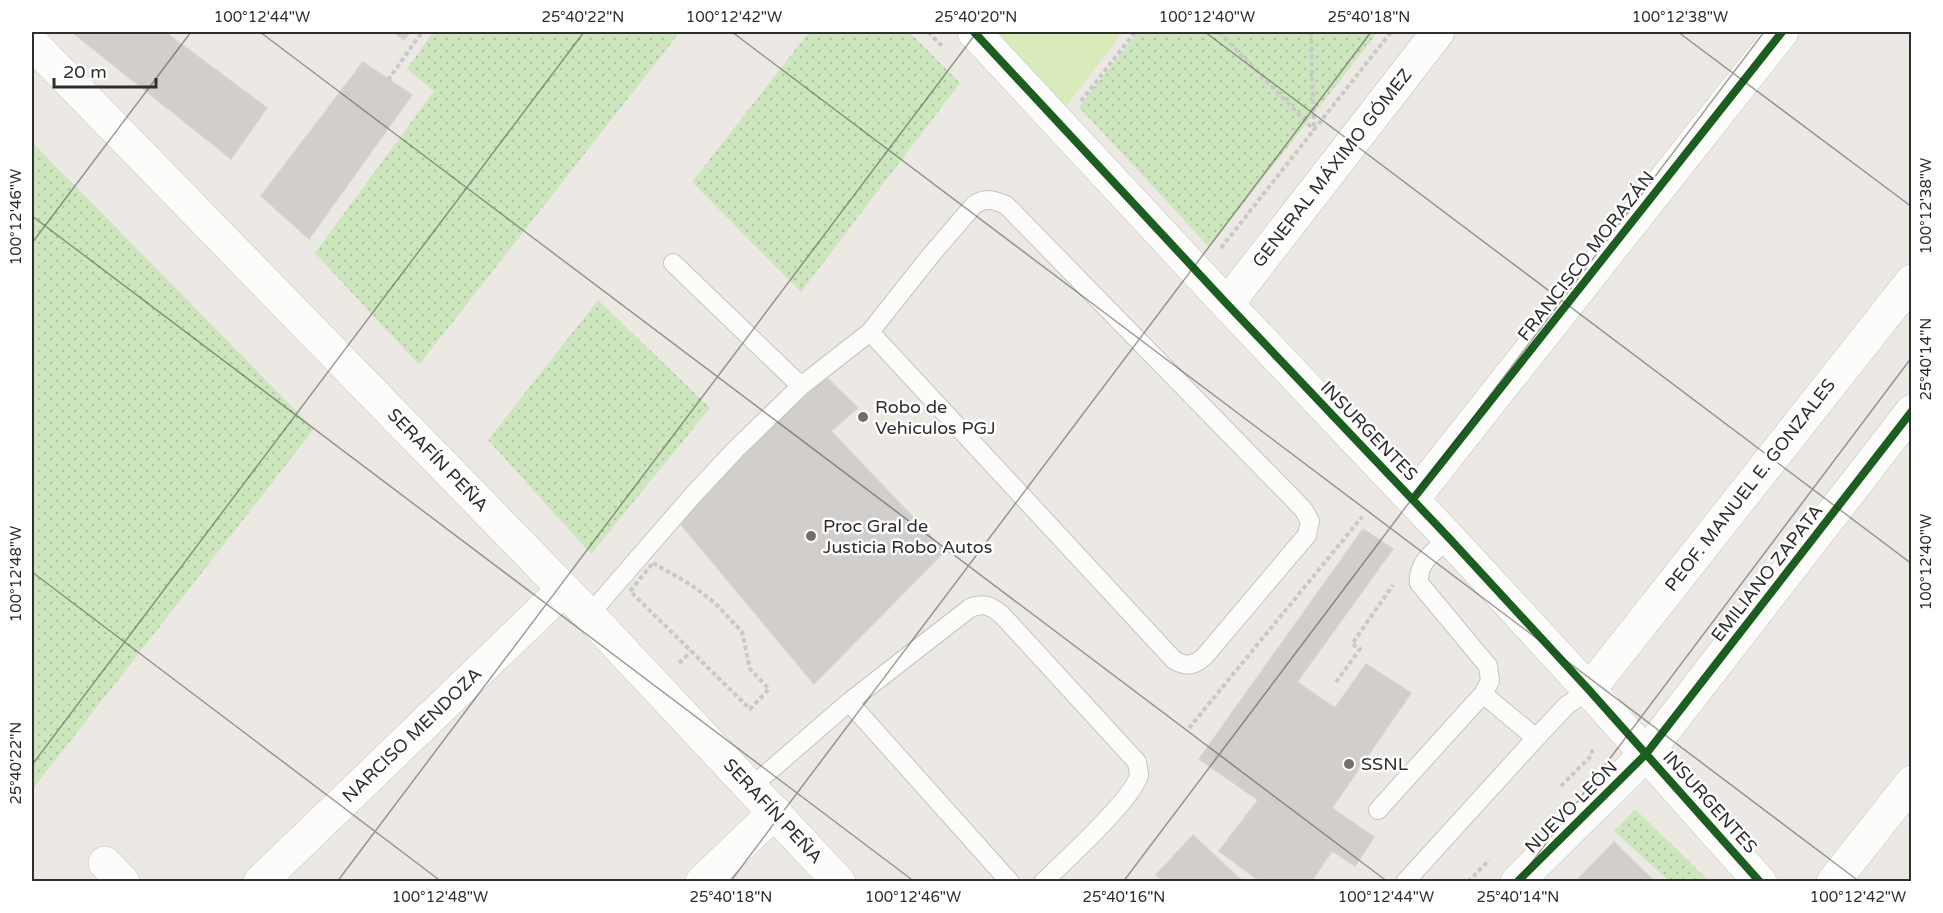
<svg xmlns="http://www.w3.org/2000/svg" width="1943" height="913" viewBox="0 0 1943 913" font-family="'Varela Round',sans-serif">
<style>
.green{fill:url(#green-dots)}
.pitch{fill:#d9eabb}
.building{fill:#d1cecb;stroke:#d7d4d0;stroke-width:1.5}
.lines{fill:none;stroke-linecap:round;stroke-linejoin:round}
.lane-casing{stroke:#c5c4c5;stroke-width:20}
.street-casing{stroke:#c5c4c5;stroke-width:34}
.secondary-casing{stroke:#c5c4c5;stroke-width:34}
.path{stroke:#c9c9c8;stroke-width:4;stroke-dasharray:4.5 3;stroke-linecap:butt}
.lane{stroke:#fcfcfb;stroke-width:18}
.street{stroke:#fcfcfb;stroke-width:33}
.secondary{stroke:#fcfcfb;stroke-width:33}
.cycleway-casing{stroke:#fff;stroke-width:11}
.cycleway{stroke:#1b5e20;stroke-width:8}
.ticks{fill:none;stroke:#2e2e2e;stroke-width:1.5;stroke-opacity:0.45}
.poi-dot{fill:#706f6e;stroke:#fff;stroke-width:2}
.labels{text-anchor:middle;stroke-width:5;stroke-linejoin:round;paint-order:stroke}
.street-label{font-size:18px;fill:#2e2e2e;stroke:#fff}
.poi-label{font-size:18px;fill:#2e2e2e;stroke:#fff;text-anchor:start}
.neatline{fill:none;stroke:#2e2e2e;stroke-width:2}
.ticks-label{font-size:15px;text-anchor:middle;fill:#2e2e2e}
</style>
<defs>
<pattern id="green-dots" width="8" height="8" patternUnits="userSpaceOnUse" patternTransform="scale(1.5)"><rect width="8" height="8" fill="#cee6be"/><path d="M2 2h.1M6 6h.1" fill="none" stroke="#b1c6a4" stroke-width="1.8" stroke-linecap="round"/></pattern>
</defs>
<rect width="100%" height="100%" fill="#ece8e4"/>
<path class="green" d="M433 32H680L419 365 315 253 434 91 407 69Z
M809 32H909L960 83 801 292 692 182Z
M1138 32H1378L1209 247 1079 107Z
M32 142 314 429 32 790Z
M598 300 710 408 591 554 488 440Z
M1635 809 1709 881H1669L1614 831Z"/>
<path class="pitch" d="M992 32H1123L1064 109Z"/>
<path class="building" d="M72 32H165L267 108 231 159Z
M393 32H410L404 40Z
M363 62 412 95 309 239 261 196Z
M822 373 858 408 831 431 945 551 814 684 678 521Z
M1363 529 1393 549 1297 682 1335 708 1366 664 1411 693 1332 808 1374 837 1355 866 1332 851 1311 882H1261L1219 851 1258 800 1199 759Z
M1193 835 1243 882H1163L1156 875Z
M1614 842 1655 882H1575Z"/>
<g class="lines">
<g class="lane-casing">
<path id="lane" d="M673 263 801 386
M589 615 693 495 736 449 801 386 870 332 931 255 974 205C986 197 994 200 1006 205L1303 509 1310 521 1307 535 1204 657C1193 666 1186 667 1174 660L870 332
M1483 694 1536 738 1567 705 1589 690
M849 702 1010 882
M751 787 849 702 970 608C983 603 990 605 1001 614L1137 762C1137 766 1139 771 1139 775 1134 798 1063 863 1043 882
M1378 810 1483 694 1490 681 1488 666 1419 583C1417 562 1435 551 1449 538
M1405 882 1536 738"/>
</g>
<g class="street-casing">
<path id="street" d="M974 32 1227 304 1449 538 1589 690 1760 882
M1227 304 1438 32
M1413 499 1782 32
M1589 690 1912 281
M105 863 123 882
M260 882 564 589
M702 882 775 812
M1517 882 1646 754 1912 411
M1833 882 1912 782"/>
</g>
<g class="secondary-casing">
<path id="secondary" d="M32 43 589 615 839 882"/>
</g>
<path class="path" d="M928 32 942 46
M1219 32 1314 130
M1311 32 1314 130
M388 80 422 32
M1081 101 1135 32
M1221 248 1391 32
M653 563 690 584 715 603 742 632 750 669 769 689 750 709 630 591Z
M679 663 692 651
M1336 682 1360 649 1352 644 1393 585
M1189 728 1362 517
M1561 786 1592 755V747
M1468 882 1489 860"/>
<use href="#lane" class="lane"/>
<use href="#street" class="street"/>
<use href="#secondary" class="secondary"/>
<g class="cycleway-casing">
<path id="cycleway" d="M974 32 1227 304 1449 538 1589 690 1760 882
M1413 499 1782 32
M1517 882 1646 754 1912 411"/>
</g>
<use href="#cycleway" class="cycleway"/>
</g>
<path class="ticks" d="M260 32 1388 882M732 32 1860 882M1205 32 1912 564M1678 32 1912 207M32 216 915 882M32 243 191 32M32 572 442 882M32 765 584 32M337 882 977 32M730 882 1371 32M1123 882 1764 32M1517 882 1912 357M1910 882 1912 879"/>
<g class="poi-dot">
<circle cx="863" cy="417" r="6"/>
<circle cx="811" cy="536" r="6"/>
<circle cx="1349" cy="764" r="6"/>
</g>
<g class="labels">
<g class="street-label">
<text transform="translate(1332 168) rotate(-52)" y="6">GENERAL MÁXIMO GÓMEZ</text>
<text transform="translate(1586 256) rotate(-52)" y="6">FRANCISCO MORAZÁN</text>
<text transform="translate(1369 431) rotate(46)" y="6">INSURGENTES</text>
<text transform="translate(438 460) rotate(46)" y="6">SERAFÍN PEÑA</text>
<text transform="translate(1750 485) rotate(-52)" y="6">PEOF. MANUEL E. GONZALES</text>
<text transform="translate(1767 573) rotate(-52)" y="6">EMILIANO ZAPATA</text>
<text transform="translate(412 735) rotate(-44)" y="6">NARCISO MENDOZA</text>
<text transform="translate(1710 802) rotate(48)" y="6">INSURGENTES</text>
<text transform="translate(1571 807) rotate(-45)" y="6">NUEVO LEÓN</text>
<text transform="translate(773 811) rotate(47)" y="6">SERAFÍN PEÑA</text>
</g>
<g class="poi-label">
<text x="875" y="413">Robo de<tspan x="875" dy="21">Vehiculos PGJ</tspan></text>
<text x="823" y="532">Proc Gral de<tspan x="823" dy="21">Justicia Robo Autos</tspan></text>
<text x="1361" y="770">SSNL</text>
</g>
</g>
<rect width="1943" height="913" fill="none" stroke="#ffffff" stroke-width="66"/>
<path d="M54 78v9h102v-9" fill="none" stroke="#2e2e2e" stroke-width="3"/>
<text x="63" y="78" font-size="18" fill="#2e2e2e" stroke="#ffffff" stroke-width="4.5" paint-order="stroke">20 m</text>
<rect x="33" y="33" width="1877" height="847" class="neatline"/>
<g class="ticks-label">
<text x="262" y="22">100°12'44"W</text>
<text x="583" y="22">25°40'22"N</text>
<text x="734" y="22">100°12'42"W</text>
<text x="976" y="22">25°40'20"N</text>
<text x="1207" y="22">100°12'40"W</text>
<text x="1369" y="22">25°40'18"N</text>
<text x="1680" y="22">100°12'38"W</text>
<text transform="translate(1926 206) rotate(-90)" y="5">100°12'38"W</text>
<text transform="translate(16 217) rotate(-90)" y="5">100°12'46"W</text>
<text transform="translate(1926 359) rotate(-90)" y="5">25°40'14"N</text>
<text transform="translate(1926 562) rotate(-90)" y="5">100°12'40"W</text>
<text transform="translate(16 574) rotate(-90)" y="5">100°12'48"W</text>
<text transform="translate(16 763) rotate(-90)" y="5">25°40'22"N</text>
<text x="440" y="902">100°12'48"W</text>
<text x="731" y="902">25°40'18"N</text>
<text x="913" y="902">100°12'46"W</text>
<text x="1124" y="902">25°40'16"N</text>
<text x="1386" y="902">100°12'44"W</text>
<text x="1518" y="902">25°40'14"N</text>
<text x="1858" y="902">100°12'42"W</text>
</g>
</svg>
